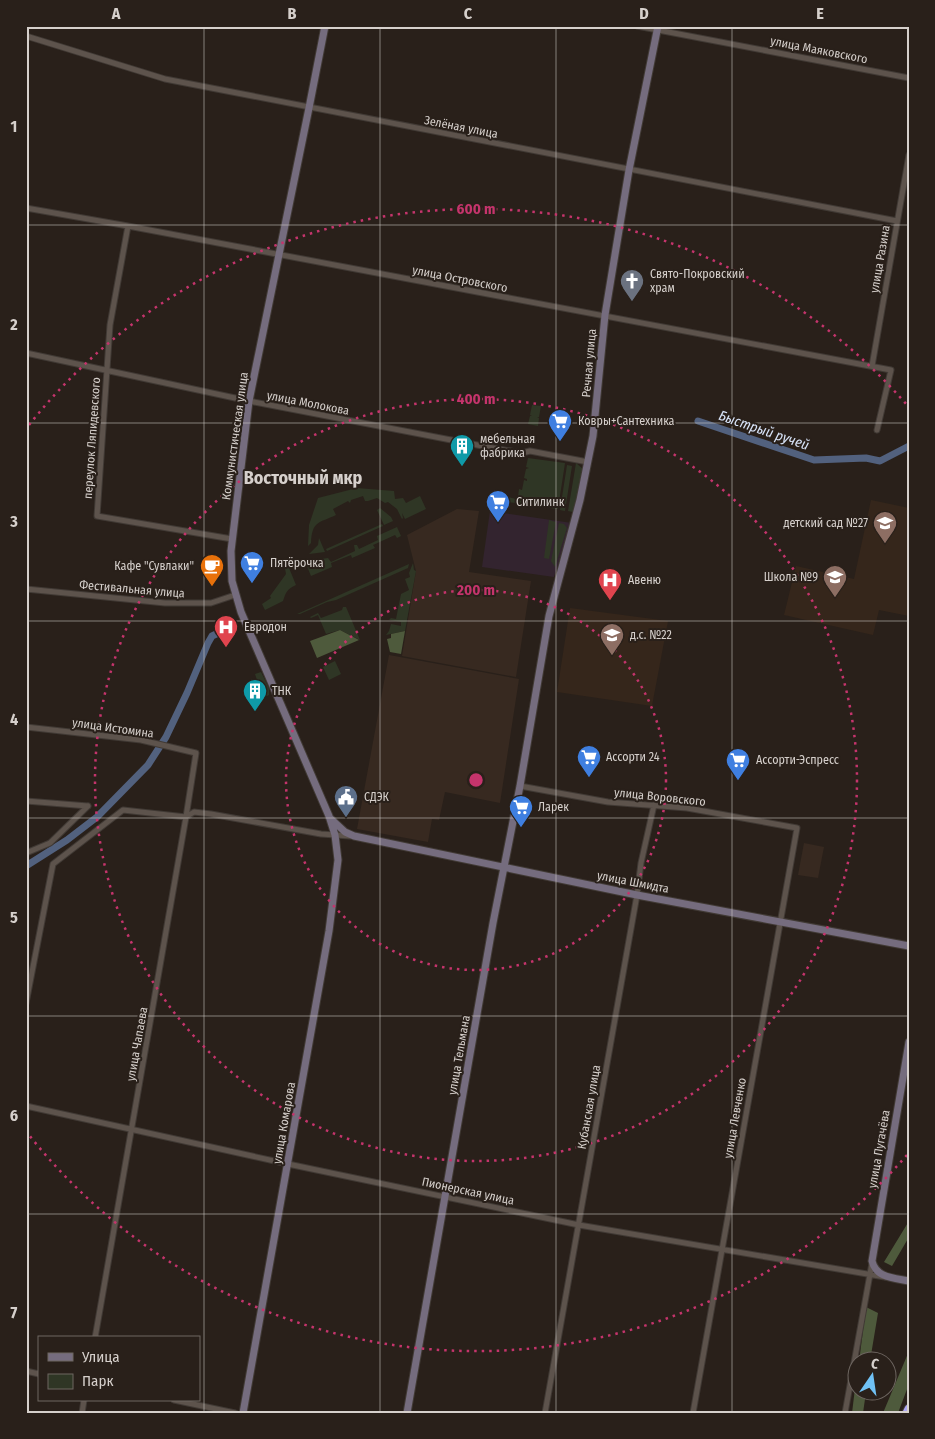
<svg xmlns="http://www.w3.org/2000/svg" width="935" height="1439" viewBox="0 0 935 1439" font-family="'Fira Sans Condensed',sans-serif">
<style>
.commercial{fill:#33242f}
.built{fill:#372920}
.education{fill:#35261b}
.green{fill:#2f3625}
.forest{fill:#4e5a3c}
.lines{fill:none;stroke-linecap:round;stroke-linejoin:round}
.canal{stroke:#52617e;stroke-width:7}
.street-casing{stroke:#413a35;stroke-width:7}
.secondary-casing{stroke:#413a35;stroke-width:9}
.highway-casing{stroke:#413a35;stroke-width:11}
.street{stroke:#5d534c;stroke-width:5}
.secondary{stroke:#756c7e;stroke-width:7}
.highway{stroke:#ada6f2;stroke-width:9}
.grid{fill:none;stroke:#d6d0cc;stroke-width:1;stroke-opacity:0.55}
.ring{fill:none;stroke:#c5346c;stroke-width:2.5;stroke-dasharray:2.5 5}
.labels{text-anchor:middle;stroke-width:4;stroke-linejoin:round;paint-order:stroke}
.street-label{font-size:12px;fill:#d6d0cc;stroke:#29201a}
.poi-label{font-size:12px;fill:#d6d0cc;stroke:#29201a;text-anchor:start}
.water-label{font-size:14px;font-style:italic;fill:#d9e5fa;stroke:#29201a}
.district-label{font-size:18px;font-weight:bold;fill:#d6d0cc;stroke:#29201a}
.centre{fill:#c5346c;stroke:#29201a;stroke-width:2.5}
.ring-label{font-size:15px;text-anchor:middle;font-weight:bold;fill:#c5346c;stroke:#29201a;stroke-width:4;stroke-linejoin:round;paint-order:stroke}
.neatline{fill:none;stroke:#d6d0cc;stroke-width:2}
.grid-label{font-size:16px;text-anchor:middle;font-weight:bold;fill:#d6d0cc}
</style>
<rect width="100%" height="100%" fill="#29201a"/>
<path class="commercial" d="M490 511 572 523 554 577 482 567Z"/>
<path class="built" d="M457 509 479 511 469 572 531 581 516 677 402 656 416 571 407 535Z
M389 655 519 679 500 803 445 792 439 820 432 819 428 842 357 829Z
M804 843 824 847 818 878 798 875Z"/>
<path class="education" d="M871 500 909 508V616L879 610 873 635 784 615 796 566 854 579Z
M570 608 668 621 652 706 557 692Z"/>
<path class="green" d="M532 405 541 406 539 417H537L539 418 538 426 528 424 530 416H532L530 415Z
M528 458 565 463 558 509 517 504 519 489 522 490 524 480 527 481V479L524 478 526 469 529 468 526 467Z
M576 463 583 469 573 512 568 511Z
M567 465 572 466 565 511 560 510Z
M357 488 394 491 395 499 403 498 406 503 420 496 426 509 405 519 402 513 403 518 402 519 397 509 388 502 385 503 377 498 368 501H365L363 496 351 500 350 503 348 501 333 509 336 515C319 523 312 521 311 543L308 546 309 525 318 498Z
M498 491 504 492V496L516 499 515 503 492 500Z
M380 508 391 517 393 521 384 525 377 510Z
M549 520 556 522 549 559 544 558Z
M559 523 564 524 567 528 555 567 551 561Z
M382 524 383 526 327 551 326 549Z
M397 527 401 536 397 538 395 535 373 545 375 548 352 558 351 555 331 563 332 567 311 576 306 564H302L301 562 328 558 331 562 355 551 354 545H357L359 549 378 540 377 536Z
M319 538 325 552 309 554 318 545Z
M284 563H287L296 585C287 589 286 592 283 601L265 610 262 604 271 598 270 596 286 574Z
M413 563 414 570 416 571 405 631 386 635 389 631 391 624 401 626V622L389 620 391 618 396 619 401 594 409 590 405 579 410 577 409 573Z
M409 564 408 568 336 600 327 602 300 614H297Z
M343 607H346L360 640 340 630 326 634 318 615 311 618 310 617 318 613 321 618 342 610Z
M335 661 341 674 329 680 323 667Z
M261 672 269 688V695L267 696 262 695 255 674Z"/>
<path class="forest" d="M340 630 359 640 317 658 310 641Z
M405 631 401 654 390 652 387 639 391 638V634Z
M909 1221V1237L892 1266 884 1262Z
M866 1307 878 1313 870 1361 859 1362Z
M909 1351V1384L898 1413H883Z
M857 1372 858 1392H866L863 1413H852Z"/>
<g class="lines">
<path class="canal" d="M698 421 814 460 866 458 880 461 909 446
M26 866 67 840 97 817 148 765 166 737 187 693 208 643 212 636 231 627"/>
<g class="street-casing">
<path id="street" d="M637 26 909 78
M26 36 165 79 897 221
M26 208 128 226 891 370 877 430
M128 226 110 325 97 516 232 539
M26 353 249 401 498 449 522 453 530 451 588 462
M872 366 909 155
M26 589 165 603H211L235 595
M26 727 141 740 196 753 186 817 95 1338
M520 786 608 802 687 808 797 828 693 1413
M26 801 88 806
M26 853 50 843 88 806
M26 1003 53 864 123 810 186 817 194 812 211 814 321 834 350 836
M26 1106 288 1164 579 1225 885 1277
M26 1371 39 1374
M174 1400 235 1413
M82 1413 84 1400
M545 1413 637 895 641 863 654 805
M845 1413 872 1263"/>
</g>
<g class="secondary-casing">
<path id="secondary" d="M331 819 345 832 354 836 637 895 909 946
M909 1042 872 1261C876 1278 894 1278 909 1281
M243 1413 329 931 338 860 335 835 329 816 241 612 232 581 231 551 249 401 309 108 325 26
M407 1413 493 923 520 786 549 616 580 500 593 436 605 315 629 170 658 26"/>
</g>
<g class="highway-casing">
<path id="highway" d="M907 1413 909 1409"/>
</g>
<use href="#street" class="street"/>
<use href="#secondary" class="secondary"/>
<use href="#highway" class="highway"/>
</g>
<path class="grid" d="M204 26V1413M380 26V1413M556 26V1413M732 26V1413M26 225H909M26 423H909M26 621H909M26 818H909M26 1016H909M26 1214H909"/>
<g class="ring">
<circle cx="476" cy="780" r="190"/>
<circle cx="476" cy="780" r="381"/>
<path d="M907 1155A571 571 0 0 1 29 1135M29 425A571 571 0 0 1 907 405"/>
</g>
<defs>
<g id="church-pin" transform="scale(1.25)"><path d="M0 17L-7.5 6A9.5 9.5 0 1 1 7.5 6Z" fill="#6b7280" stroke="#29201a"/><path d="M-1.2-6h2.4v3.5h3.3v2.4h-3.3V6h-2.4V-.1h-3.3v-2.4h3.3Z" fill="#fff"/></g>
<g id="supermarket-pin" transform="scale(1.25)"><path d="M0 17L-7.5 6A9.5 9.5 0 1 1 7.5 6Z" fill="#3f7fe0" stroke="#29201a"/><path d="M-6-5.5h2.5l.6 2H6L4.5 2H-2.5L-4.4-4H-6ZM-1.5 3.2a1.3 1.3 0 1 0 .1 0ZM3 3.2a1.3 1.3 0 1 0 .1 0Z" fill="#fff"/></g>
<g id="building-pin" transform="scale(1.25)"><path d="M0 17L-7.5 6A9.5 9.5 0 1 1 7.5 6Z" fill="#0f9aa8" stroke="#29201a"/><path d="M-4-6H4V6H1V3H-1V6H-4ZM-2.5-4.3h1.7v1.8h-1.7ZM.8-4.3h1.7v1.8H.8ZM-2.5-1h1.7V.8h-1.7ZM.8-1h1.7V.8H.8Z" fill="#fff"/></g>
<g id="school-pin" transform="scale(1.25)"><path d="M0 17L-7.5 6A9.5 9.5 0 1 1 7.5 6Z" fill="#8d6e63" stroke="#29201a"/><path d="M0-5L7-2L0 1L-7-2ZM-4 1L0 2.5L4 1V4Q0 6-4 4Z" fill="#fff"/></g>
<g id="cafe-pin" transform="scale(1.25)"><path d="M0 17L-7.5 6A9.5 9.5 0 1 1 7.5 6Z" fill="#e8710a" stroke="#29201a"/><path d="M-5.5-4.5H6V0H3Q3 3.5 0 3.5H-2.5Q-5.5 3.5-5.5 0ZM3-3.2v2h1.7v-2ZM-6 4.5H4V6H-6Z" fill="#fff"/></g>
<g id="hospital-pin" transform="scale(1.25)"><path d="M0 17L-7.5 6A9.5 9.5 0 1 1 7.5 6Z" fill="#e0444e" stroke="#29201a"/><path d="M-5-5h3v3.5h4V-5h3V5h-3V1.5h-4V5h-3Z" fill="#fff"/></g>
<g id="civic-pin" transform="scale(1.25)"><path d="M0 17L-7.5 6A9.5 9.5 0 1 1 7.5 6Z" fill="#5c6f8a" stroke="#29201a"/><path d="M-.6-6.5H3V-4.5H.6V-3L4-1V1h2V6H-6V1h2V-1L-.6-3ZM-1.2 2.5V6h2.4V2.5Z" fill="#fff"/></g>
</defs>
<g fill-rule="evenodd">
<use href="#church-pin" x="632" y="281"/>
<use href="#supermarket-pin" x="560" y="421"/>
<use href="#building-pin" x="462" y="446"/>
<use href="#supermarket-pin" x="498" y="502"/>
<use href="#school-pin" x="885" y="523"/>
<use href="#supermarket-pin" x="252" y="563"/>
<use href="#cafe-pin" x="212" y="566"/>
<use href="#school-pin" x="835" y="577"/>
<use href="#hospital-pin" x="610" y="580"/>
<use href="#hospital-pin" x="226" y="627"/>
<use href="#school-pin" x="612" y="635"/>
<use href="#building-pin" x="255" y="691"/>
<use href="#supermarket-pin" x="589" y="757"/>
<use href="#supermarket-pin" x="738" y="760"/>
<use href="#civic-pin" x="346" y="797"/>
<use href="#supermarket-pin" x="521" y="807"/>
</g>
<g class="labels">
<g class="street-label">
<text transform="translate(819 50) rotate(11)" y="4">улица Маяковского</text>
<text transform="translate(461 127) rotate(11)" y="4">Зелёная улица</text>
<text transform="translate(880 259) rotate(-80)" y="4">улица Разина</text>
<text transform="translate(460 279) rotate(11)" y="4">улица Островского</text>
<text transform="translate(589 363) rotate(-85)" y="4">Речная улица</text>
<text transform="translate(308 403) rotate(11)" y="4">улица Молокова</text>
<text transform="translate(235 436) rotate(-82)" y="4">Коммунистическая улица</text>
<text transform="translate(92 438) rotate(-86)" y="4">переулок Ляпидевского</text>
<text transform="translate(132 589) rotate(5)" y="4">Фестивальная улица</text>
<text transform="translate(113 728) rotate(8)" y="4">улица Истомина</text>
<text transform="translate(660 797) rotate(6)" y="4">улица Воровского</text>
<text transform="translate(633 882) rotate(11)" y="4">улица Шмидта</text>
<text transform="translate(137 1044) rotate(-80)" y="4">улица Чапаева</text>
<text transform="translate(459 1055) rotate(-80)" y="4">улица Тельмана</text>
<text transform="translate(589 1107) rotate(-80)" y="4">Кубанская улица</text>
<text transform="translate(735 1118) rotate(-80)" y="4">улица Левченко</text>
<text transform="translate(284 1123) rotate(-80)" y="4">улица Комарова</text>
<text transform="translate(879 1149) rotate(-80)" y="4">улица Пугачёва</text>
<text transform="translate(468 1191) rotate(12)" y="4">Пионерская улица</text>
</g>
<g class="poi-label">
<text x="650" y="278">Свято-Покровский<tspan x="650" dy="14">храм</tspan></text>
<text x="578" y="425">Ковры+Сантехника</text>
<text x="480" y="443">мебельная<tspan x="480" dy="14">фабрика</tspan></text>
<text x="516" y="506">Ситилинк</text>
<text x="868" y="527" text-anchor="end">детский сад №27</text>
<text x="270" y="567">Пятёрочка</text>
<text x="194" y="570" text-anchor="end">Кафе "Сувлаки"</text>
<text x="818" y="581" text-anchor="end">Школа №9</text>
<text x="628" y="584">Авеню</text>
<text x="244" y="631">Евродон</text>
<text x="630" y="639">д.с. №22</text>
<text x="272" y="695">ТНК</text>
<text x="606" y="761">Ассорти 24</text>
<text x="756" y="764">Ассорти-Эспресс</text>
<text x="364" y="801">СДЭК</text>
<text x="538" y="811">Ларек</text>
</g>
<g class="water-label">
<text transform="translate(764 430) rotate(19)" y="5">Быстрый ручей</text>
</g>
<g class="district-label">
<text x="303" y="484">Восточный мкр</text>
</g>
</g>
<circle cx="476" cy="780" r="8" class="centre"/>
<g class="ring-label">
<text x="476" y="214">600 m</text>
<text x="476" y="404">400 m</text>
<text x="476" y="595">200 m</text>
</g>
<rect width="935" height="1439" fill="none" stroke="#29201a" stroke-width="55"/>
<rect x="38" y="1336" width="162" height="65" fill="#29201a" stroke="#6e6661"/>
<rect x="48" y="1353" width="25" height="8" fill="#756c7e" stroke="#6e6661"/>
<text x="82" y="1362" font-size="15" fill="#d6d0cc">Улица</text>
<rect x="48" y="1374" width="25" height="15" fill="#2f3625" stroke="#6e6661"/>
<text x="82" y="1386" font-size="15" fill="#d6d0cc">Парк</text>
<g transform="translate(872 1376) rotate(13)"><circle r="24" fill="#29201a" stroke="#6e6661"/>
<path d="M0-4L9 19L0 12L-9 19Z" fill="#70c1f4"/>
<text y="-8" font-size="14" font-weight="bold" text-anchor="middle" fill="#d6d0cc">С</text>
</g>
<rect x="28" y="28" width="880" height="1384" class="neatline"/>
<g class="grid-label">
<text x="116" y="19">A</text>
<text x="292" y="19">B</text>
<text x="468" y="19">C</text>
<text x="644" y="19">D</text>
<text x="820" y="19">E</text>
<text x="14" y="132">1</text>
<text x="14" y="330">2</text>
<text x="14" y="527">3</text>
<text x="14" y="725">4</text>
<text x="14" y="923">5</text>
<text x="14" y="1121">6</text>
<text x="14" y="1318">7</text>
</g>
</svg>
